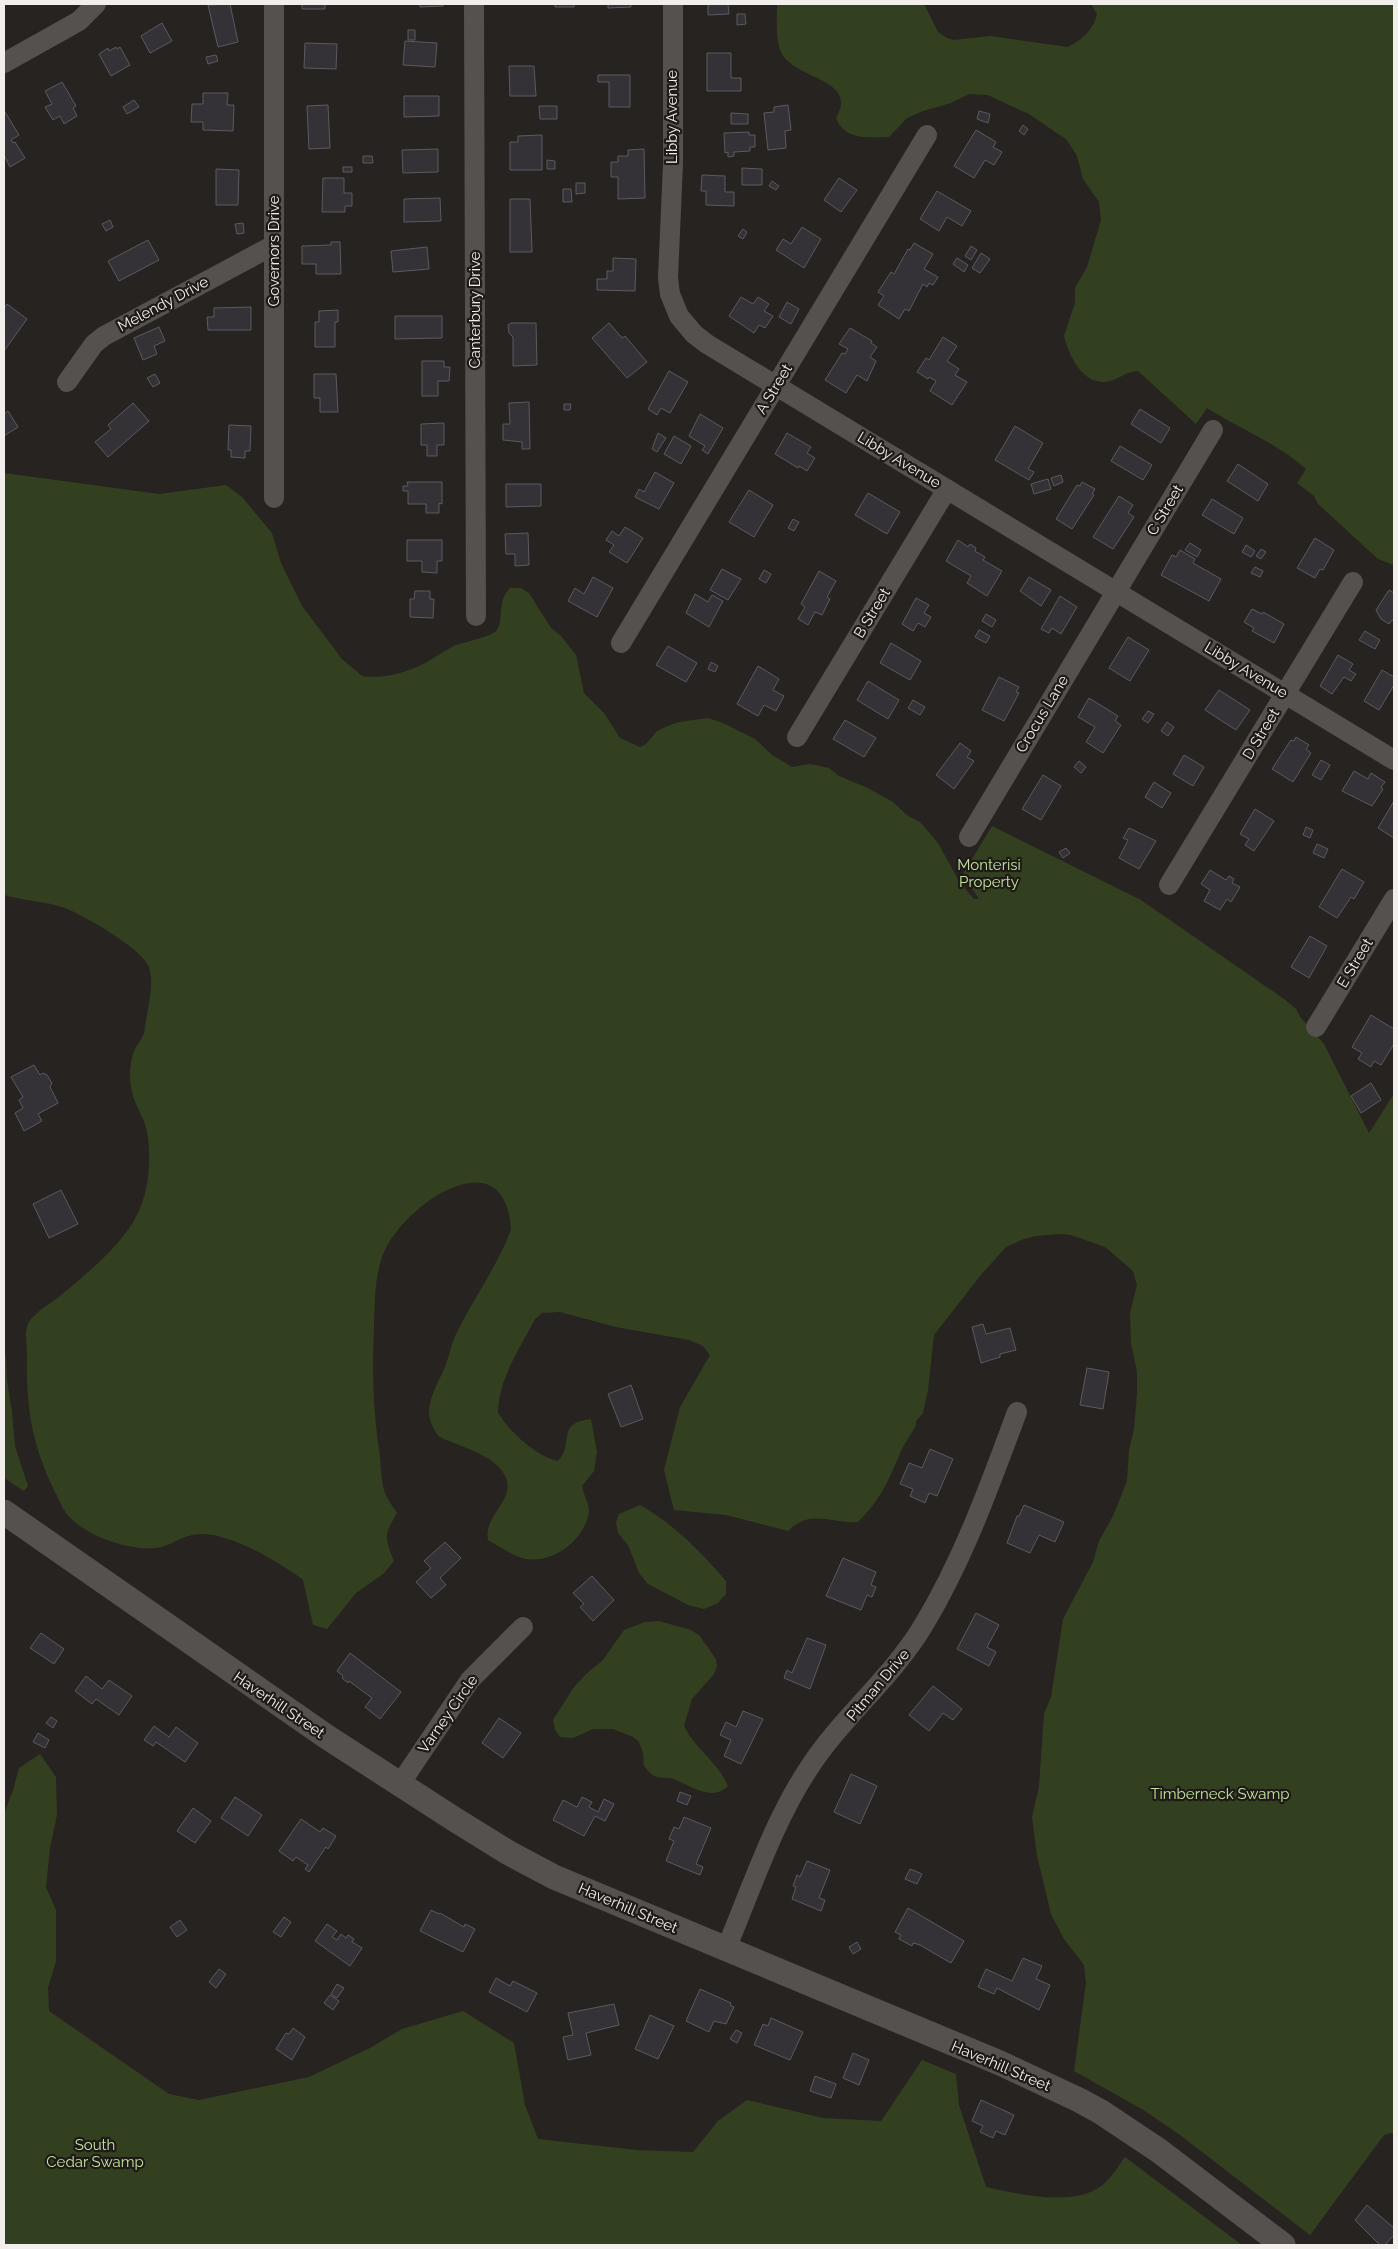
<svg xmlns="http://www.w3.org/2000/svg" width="1398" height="2249" viewBox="0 0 1398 2249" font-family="Raleway,sans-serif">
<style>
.green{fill:#334020}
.building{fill:#343237;stroke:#5c5a5f}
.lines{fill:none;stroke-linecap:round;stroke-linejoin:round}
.minor{stroke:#55514e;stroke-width:20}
.tertiary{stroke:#55514e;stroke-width:25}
.labels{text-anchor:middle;stroke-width:4.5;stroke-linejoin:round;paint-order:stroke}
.street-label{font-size:15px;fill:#f1eeec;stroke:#1d1a17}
.park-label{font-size:15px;fill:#c4e49d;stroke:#1d1a17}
</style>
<rect width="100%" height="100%" fill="#272320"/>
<path class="green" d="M777 4H924L938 32 947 38 954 40 990 36 1068 47C1082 40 1094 29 1097 14L1091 4H1394V565L1378 559 1318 504 1314 496 1297 483 1306 469C1277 443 1240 429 1207 408L1196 424 1138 371C1126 371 1117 381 1105 382 1081 383 1069 355 1064 336L1075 303V288L1087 267 1101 220 1099 202 1083 179 1077 156 1067 140 1029 114 1009 105 988 95 969 94 951 103 923 111 907 118 889 137C868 137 845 141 836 118 859 79 797 80 782 54 775 41 777 18 777 4Z
M4 473 159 494 226 485 242 497 272 533 281 563 302 606 342 659 362 676C384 680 413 671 432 659 440 654 447 649 456 645 465 642 490 637 496 631 505 619 496 602 510 588H521L529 593 551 628 561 636 576 655 584 693 604 713 620 738 640 747 646 744 657 731 668 726 679 722 708 718 723 723 755 739 772 755 792 767 810 764 829 768 839 776 868 788 893 802 908 816 920 822 938 843 960 883 974 899H979L963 874 992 826 1141 900 1284 999 1296 1009 1301 1018 1324 1044 1369 1133 1394 1094V2135L1391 2133 1384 2135 1310 2235 1180 2135 1145 2111 1074 2071 1086 1983 1084 1965 1064 1939 1051 1914 1037 1856 1032 1817 1039 1786 1044 1714 1051 1697 1063 1619 1093 1562 1099 1541 1113 1516 1127 1481 1129 1450 1134 1429 1137 1394V1372L1131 1343 1130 1313 1137 1285 1133 1271 1105 1247 1071 1235 1059 1234 1036 1236 1024 1239 1006 1247 980 1276 934 1335 928 1390 923 1413 916 1421V1425C911 1435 903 1445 899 1456 887 1484 880 1500 858 1522 832 1524 811 1508 788 1531L726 1515 674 1510 664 1470 680 1407 710 1355 703 1346 689 1340 616 1327 560 1312 542 1313 535 1319C520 1348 499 1378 498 1412 508 1431 537 1457 558 1461 575 1443 555 1423 591 1419L597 1452 594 1471 582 1486C583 1493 590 1506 589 1512 584 1540 555 1563 526 1559 514 1557 499 1546 488 1540 484 1515 512 1503 507 1481 502 1460 471 1450 454 1443 449 1441 443 1439 440 1437 433 1431 428 1417 429 1409 431 1393 439 1381 445 1367 449 1356 451 1345 456 1334 473 1299 497 1267 511 1230 506 1136 406 1202 384 1252 374 1277 375 1301 374 1327 372 1373 373 1410 380 1456 381 1467 381 1482 385 1493 388 1500 393 1507 397 1513 384 1536 384 1535 394 1561L383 1574 356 1593 327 1629 313 1625 303 1580C279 1562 235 1536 205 1534 181 1533 175 1546 155 1548 128 1551 83 1535 66 1513 61 1506 58 1497 54 1490 31 1442 26 1406 27 1354 27 1341 23 1329 31 1319 39 1310 51 1303 60 1296 87 1273 122 1246 138 1213 150 1189 153 1146 144 1121 139 1110 133 1100 131 1087 129 1076 130 1057 136 1047 140 1040 144 1037 145 1028 147 1008 155 987 149 967 143 949 83 915 65 908 45 901 24 901 4 895Z
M4 1352 6 1356 7 1380 12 1412 15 1446 28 1486 24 1491 4 1478Z
M640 1505C674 1524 701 1552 726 1581V1594L718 1603 704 1609 688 1605 648 1584 639 1573 628 1545 618 1533 616 1522 619 1514Z
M659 1621 691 1630 699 1635 716 1659 717 1666 714 1674 692 1699 684 1726C695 1749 718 1762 728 1786 712 1802 691 1786 674 1779 669 1777 661 1779 655 1776 651 1775 647 1769 644 1766L643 1753 639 1742 633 1737 613 1729H593L573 1738 560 1737 555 1730 553 1720 574 1687 586 1674 603 1660 624 1630 645 1622Z
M40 1754 56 1777 57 1815 50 1848 46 1887 56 1910V1961L48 1988 49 2011 169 2094 199 2100 309 2077 370 2048 402 2029 463 2011 514 2043 525 2105 538 2139 637 2150 693 2152 718 2121 747 2100 823 2118 881 2121 922 2060 956 2074 959 2105 986 2187C1018 2194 1079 2209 1106 2182 1113 2175 1119 2165 1125 2157L1242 2245H4V1814L13 1790 19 1768Z"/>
<path class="building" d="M230 4 238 42 218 47 208 5Z
M302 4H325V9H302Z
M420 4H443V6L420 7Z
M555 4H574V7H555Z
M608 4H631V7L608 8Z
M708 4H728L729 14 708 15Z
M737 14H745L746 24 737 25Z
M162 23 172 41 150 53 141 36Z
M408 30H415V40H408Z
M405 41 437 43 435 67 403 65Z
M305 43 337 44 336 69 304 68Z
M116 47 117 49 120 47 130 65 111 76 99 54 108 48 109 51Z
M707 53H731V78H741V91H707Z
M216 55 218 61 208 64 206 57Z
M509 66H534L536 96H510Z
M598 75H630V107H609V82H598Z
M62 82 76 106 73 108 77 116 64 124 60 116 53 120 45 107 52 104 45 91Z
M203 93H228L227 105H234L233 131 203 130V122H191L192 104H203Z
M404 96H439V116L404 117Z
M134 100 139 107 127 114 123 107Z
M328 105 330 148 309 149 307 106Z
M788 105 791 130 785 131 786 148 768 150 764 113 774 112V107Z
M539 106H557V119H540Z
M979 111 990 114 988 123 977 119Z
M4 112H5L19 135 11 140 13 143 15 142 25 158 10 167 4 155Z
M731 113 748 114V124H731Z
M1023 125 1028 129 1024 135 1019 131Z
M976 130 996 142 993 147 1002 152 994 165 985 160 974 178 954 166Z
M749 132V135H755V147H750V151L734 152V156L728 157V152L725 153 724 133Z
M542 135V170H510V142H518V136Z
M438 149V172L403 173 402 150Z
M644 149 645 198 618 199V177H611V162H618V156H628V150Z
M363 156H372L373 163H363Z
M547 160 555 161V169H547Z
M343 167H352V172H343Z
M742 168 762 169V185H742Z
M216 169 239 170 238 205H216Z
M702 175 725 176V192H734V206L706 205V191H701Z
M323 178H344V193H352V206H345V212H322Z
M839 178 857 190 841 212 824 200Z
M772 181 779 186 776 190 769 186Z
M576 183H585V193L576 194Z
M563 189H571L572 202H563Z
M937 191 971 211 962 226 947 217 939 231 920 219Z
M440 198 441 221 404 222V199Z
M510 199H530L532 252H510Z
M110 220 113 227 106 231 102 224Z
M243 223 244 233 237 234 235 224Z
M802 227 821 239 804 268 776 250 783 239 791 244Z
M743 229 747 232 743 239 738 236Z
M148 240 159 260 119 281 108 261Z
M331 242H340L341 274H316V264H302V246L331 245Z
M914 243 933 254 924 269 938 277 933 285 929 283 927 287 923 284 909 311 905 309 899 319 878 305 884 296 878 292 891 272 894 274 908 249 910 250Z
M971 246 977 250 971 260 965 256Z
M427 247 429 269 393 272 391 251Z
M981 253 990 259 980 273 972 268Z
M613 258 636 259 635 291 597 290V279H607V271H613Z
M957 258 968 265 964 272 953 264Z
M741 297 753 304 758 297 769 304 764 311 773 316 765 328 759 325 754 333 729 316Z
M787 302 799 309 791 324 779 317Z
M7 304 27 319 4 351V308Z
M251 307V330H208L207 317H214V308Z
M338 310V322H335V347H315V322H319V311Z
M395 316H442V338L395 339Z
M511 323H536L537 365 513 366V337L509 333 508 325Z
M609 323 622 338 625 336 647 362 627 378 592 338Z
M159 327 165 341 154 346 157 354 143 360 134 338Z
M850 328 872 341 871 343 877 347 870 357 876 361 867 381 857 375 846 393 825 380 842 353 845 354 848 349 839 344Z
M943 337 957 346 947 361 959 369 955 375 967 382 952 405 930 391 936 381 929 377 928 379 917 372 926 358 929 360Z
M422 361H444V367H450L449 381H438V396H422Z
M669 371 688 382 670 413 661 408 657 415 648 409Z
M155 374 160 383 153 387 147 378Z
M314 374H336L338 412H320V398H314Z
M529 402 530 449H522V442L503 440V424H510L509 403Z
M133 403 149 421 108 457 95 442 111 429 108 425Z
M564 404H571L570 410H564Z
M1140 409 1170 428 1161 443 1131 424Z
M8 411 18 427 4 436V414Z
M700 414 723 428 708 454 702 450 705 446 689 436Z
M444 423V445H437V456H427V445H421V424Z
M229 425 251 426 250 451H245V458L231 457V450H228Z
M1015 426 1043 443 1028 469 1034 472 1029 480 995 460Z
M658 433 666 438 657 452 652 449Z
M787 433 811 447 807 453 815 458 807 471 799 466 798 468 775 454Z
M674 436 691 446 681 464 664 454Z
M1120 446 1152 465 1143 480 1111 461Z
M1238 464 1268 484 1258 501 1227 481Z
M655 472 674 483 659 509 635 497 639 489 644 492Z
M1061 475 1063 482 1054 486 1051 478Z
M1048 479 1051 489 1034 494 1031 484Z
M407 482H442V504L439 503V513H426V504H408V491H403V486H408Z
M1082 482 1095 489 1092 494 1094 495 1072 529 1056 519 1077 485 1080 486Z
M506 484H541V506L506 507Z
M749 490 773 505 754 537 729 522Z
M868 493 900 512 887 534 855 515Z
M1119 496 1133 505 1128 513 1134 517 1113 549 1093 537Z
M1212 499 1243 518 1234 534 1202 515Z
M793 519 799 522 794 531 788 528Z
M625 527 643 538 627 563 609 552 614 545 606 540 612 531 619 536Z
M528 533 529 565 515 566V554H506L505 534Z
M1315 538 1334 550 1323 570 1320 569 1315 578 1297 568Z
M407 540H442V561H437V573L422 572V561H407Z
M958 540 968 547 970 544 976 548 975 551 985 557 983 560 1002 571 987 596 967 583 971 576 946 561Z
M1190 543 1201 550 1197 557 1185 550Z
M1246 545 1255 551 1251 557 1242 552Z
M1261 549 1266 552 1261 559 1256 556Z
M1180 550 1195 559 1193 563 1221 579 1209 601 1161 575 1172 555 1176 557Z
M1255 567 1263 571 1260 577 1251 573Z
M722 569 741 579 728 600 710 590Z
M764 570 771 574 766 583 759 579Z
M819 571 836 581 827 597 830 599 822 615 815 612 808 625 798 619 805 607 801 604Z
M593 577 613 588 597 617 568 601 575 588 584 594Z
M1029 577 1051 590 1041 606 1020 591Z
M1389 590 1394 593V621L1392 620 1389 624 1381 619 1376 610Z
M415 591H430V599H434L433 618 410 617V599H414Z
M695 594 708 602 712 595 723 601 709 627 686 613Z
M1060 596 1077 607 1061 634 1052 628 1049 633 1041 629Z
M916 598 929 605 924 613 931 617 925 627 918 623 913 631 902 624Z
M1252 609 1262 614 1263 612 1284 624 1274 643 1252 631 1254 628 1244 622Z
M986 614 996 620 992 627 982 621Z
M979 630 990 636 986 643 975 637Z
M1365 631 1380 640 1375 649 1359 640Z
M1128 637 1149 650 1130 681 1109 668Z
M891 643 921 661 910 680 880 663Z
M668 646 697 663 686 682 656 665Z
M1338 655 1353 664 1349 670 1356 674 1351 681 1344 677 1332 694 1320 686Z
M711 662 718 666 715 672 708 669Z
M758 666 779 679 773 690 784 696 776 711 764 705 758 716 737 704Z
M1382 670 1394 677V685L1379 710 1364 701Z
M999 677 1019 687 1016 692 1019 693 1004 721 982 710Z
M868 681 899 700 888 719 857 700Z
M1219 690 1250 710 1236 730 1205 710Z
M1089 698 1118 716 1115 721 1121 725 1103 753 1086 742 1095 727 1078 717Z
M913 700 925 707 920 715 908 708Z
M1148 711 1154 714 1148 723 1142 719Z
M845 720 876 738 864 757 833 739Z
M1167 722 1174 727 1168 736 1161 731Z
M1296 737 1309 745 1306 749 1311 753 1293 782 1272 769 1291 740 1294 741Z
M960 743 971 751 967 757 974 761 954 789 936 775Z
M1184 755 1204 767 1193 786 1173 774Z
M1321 760 1330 765 1321 780 1312 775Z
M1079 761 1086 767 1081 773 1074 767Z
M1354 771 1368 779 1371 773 1385 782 1381 787 1383 789 1372 806 1342 791Z
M1043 775 1061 786 1041 820 1022 809Z
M1154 782 1171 793 1162 808 1145 797Z
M1394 801V838L1378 828Z
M1255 809 1274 821 1254 851 1245 845 1249 839 1240 834Z
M1306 827 1313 830 1310 838 1303 835Z
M1129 828 1156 841 1139 869 1119 858 1128 840 1123 838Z
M1317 844 1328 849 1324 858 1313 853Z
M1066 848 1070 853 1063 858 1059 852Z
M1342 869 1364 882 1354 899 1351 897 1337 918 1319 907Z
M1210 870 1226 880 1229 876 1234 879 1232 883 1240 887 1231 902 1227 899 1220 910 1204 901 1210 890 1201 884Z
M1310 936 1327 946 1309 978 1291 967Z
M1371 1015 1394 1029V1044L1381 1065 1374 1061 1371 1067 1358 1059 1362 1053 1352 1047Z
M34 1065 40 1075 43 1073 47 1075 52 1083 50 1087 58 1103 38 1114 42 1121 24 1131 15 1113 23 1108 19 1100 23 1097 11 1077Z
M1371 1083 1381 1100 1361 1113 1351 1096Z
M61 1190 78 1224 49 1238 33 1204Z
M983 1324 986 1334 1010 1328 1016 1350 1000 1354V1357L981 1363 972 1327Z
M1087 1368 1109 1372 1103 1409 1080 1405Z
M631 1385 643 1419 621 1427 608 1394Z
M930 1449 953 1459 937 1496 929 1493 925 1503 910 1496 913 1489 900 1484 909 1463 922 1468Z
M1024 1505 1064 1522 1055 1542 1039 1535 1030 1553 1007 1543 1017 1516H1019Z
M445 1542 461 1558 440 1578 446 1585 431 1598 416 1582 431 1568 424 1561Z
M843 1558 876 1572 871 1585 876 1587 872 1597 867 1595 861 1610 826 1596Z
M592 1576 614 1600 593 1621 580 1607 584 1604 573 1593Z
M976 1613 999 1625 987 1647 996 1652 989 1666 957 1649Z
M41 1633 64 1649 54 1664 30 1648Z
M807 1638 826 1645 810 1689 784 1678 787 1670 792 1673Z
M350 1653 401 1692 380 1719 365 1707 372 1698 349 1681 348 1683 342 1678 343 1676 337 1671Z
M86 1676 102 1689 109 1680 132 1696 119 1715 96 1699 92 1704 75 1691Z
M933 1686 962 1709 953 1720 943 1713 929 1731 909 1715Z
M743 1711 763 1719 741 1764 724 1756 731 1740 720 1735 726 1722 736 1727Z
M51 1717 57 1721 53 1728 46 1723Z
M499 1718 521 1733 503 1758 482 1743Z
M154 1726 169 1737 176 1727 198 1743 185 1762 156 1742 153 1746 144 1740Z
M38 1733 49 1740 45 1748 33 1742Z
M851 1774 877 1786 860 1824 834 1812Z
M680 1792 691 1796 687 1805 677 1801Z
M235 1797 262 1815 248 1836 221 1818Z
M582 1797 592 1802 589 1807 598 1812 604 1799 614 1804 605 1821 595 1816 584 1836 553 1820 563 1800 577 1807Z
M193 1808 211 1821 195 1843 177 1831Z
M684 1817 711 1828 696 1864 703 1867 700 1875 666 1861 674 1841 669 1839 674 1827 679 1829Z
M301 1819 320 1832 323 1828 336 1836 328 1849 326 1847 309 1872 305 1869 308 1865 296 1857 293 1861 279 1851Z
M807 1861 830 1870 819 1898 825 1900 821 1911 792 1899 796 1887 793 1886 797 1875 800 1877Z
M910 1869 922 1874 917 1884 905 1879Z
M908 1908 964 1941 951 1963 920 1945 913 1943 912 1946 899 1939 901 1935 895 1932Z
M431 1910 439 1914 440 1913 464 1927 465 1924 475 1929 463 1952 420 1931Z
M284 1917 291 1922 281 1937 273 1932Z
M180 1920 187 1930 177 1937 170 1927Z
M327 1924 337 1931 332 1937 337 1940 341 1934 346 1938 348 1935 354 1939 352 1942 362 1948 350 1966 315 1941Z
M857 1942 861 1949 853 1954 849 1947Z
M1023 1958 1042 1966 1036 1979 1050 1985 1039 2010 997 1988 994 1994 978 1987 986 1969 1012 1981Z
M219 1969 226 1974 216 1988 209 1982Z
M496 1978 510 1986 513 1981 537 1993 527 2012 489 1992Z
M337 1984 344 1988 337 1998 331 1994Z
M700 1989 731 2003 730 2005 734 2007 726 2024 714 2021 709 2032 686 2021Z
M330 1995 339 2001 333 2010 324 2003Z
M614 2004 619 2025 586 2033 591 2055 568 2060 563 2037 573 2035 568 2013Z
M650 2015 674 2026 658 2059 635 2049Z
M771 2018 803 2032 790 2060 754 2045 763 2024 768 2026Z
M293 2028 305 2037 292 2060 276 2049 286 2033 289 2034Z
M736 2030 742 2033 737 2043 730 2039Z
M853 2053 869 2060 859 2085 843 2078Z
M815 2076 836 2084 831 2098 810 2091Z
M981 2100 1014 2115 1005 2135 996 2131 993 2138 980 2132 983 2126 972 2121Z
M1367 2205 1394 2228V2235L1385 2245H1380L1355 2220Z"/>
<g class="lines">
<path class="minor" d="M274 4V498
M474 4 476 616
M673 4V164L668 278 670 294 679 316 694 334 707 344 1394 760
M4 63 79 21 96 4
M67 382 94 344 104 336 274 245
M621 643 927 135
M797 737 947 489
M969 837 1213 430
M1169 885 1353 582
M1316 1027 1394 899
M400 1784 470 1680 523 1627
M726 1949C751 1890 773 1822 809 1768 842 1717 891 1679 923 1626 963 1560 990 1485 1017 1412"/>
<path class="tertiary" d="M4 1512 327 1737 454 1819 509 1853 554 1877 1000 2063 1079 2100 1101 2112 1158 2150 1283 2245"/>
</g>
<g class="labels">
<g class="street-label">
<text transform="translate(672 117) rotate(-90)" y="5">Libby Avenue</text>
<text transform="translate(274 251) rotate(-90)" y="5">Governors Drive</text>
<text transform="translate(163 304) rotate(-28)" y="5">Melendy Drive</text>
<text transform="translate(475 310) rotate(-90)" y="5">Canterbury Drive</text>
<text transform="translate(774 389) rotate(-59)" y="5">A Street</text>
<text transform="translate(899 460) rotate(31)" y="5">Libby Avenue</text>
<text transform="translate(1165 510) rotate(-59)" y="5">C Street</text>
<text transform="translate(872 613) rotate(-59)" y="5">B Street</text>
<text transform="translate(1246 670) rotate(31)" y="5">Libby Avenue</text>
<text transform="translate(1042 714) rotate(-59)" y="5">Crocus Lane</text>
<text transform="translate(1261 734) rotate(-59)" y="5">D Street</text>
<text transform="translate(1355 963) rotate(-59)" y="5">E Street</text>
<text transform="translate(878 1685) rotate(-50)" y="5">Pitman Drive</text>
<text transform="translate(279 1705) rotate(34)" y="5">Haverhill Street</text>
<text transform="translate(448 1714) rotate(-55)" y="5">Varney Circle</text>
<text transform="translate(628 1908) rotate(23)" y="5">Haverhill Street</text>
<text transform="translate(1001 2066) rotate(23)" y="5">Haverhill Street</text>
</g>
<g class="park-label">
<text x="989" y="870">Monterisi<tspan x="989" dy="17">Property</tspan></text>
<text x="1220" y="1799">Timberneck Swamp</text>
<text x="95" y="2150">South<tspan x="95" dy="17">Cedar Swamp</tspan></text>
</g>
</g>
<rect width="1398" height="2249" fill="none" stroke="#f1eeec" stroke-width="10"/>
</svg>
